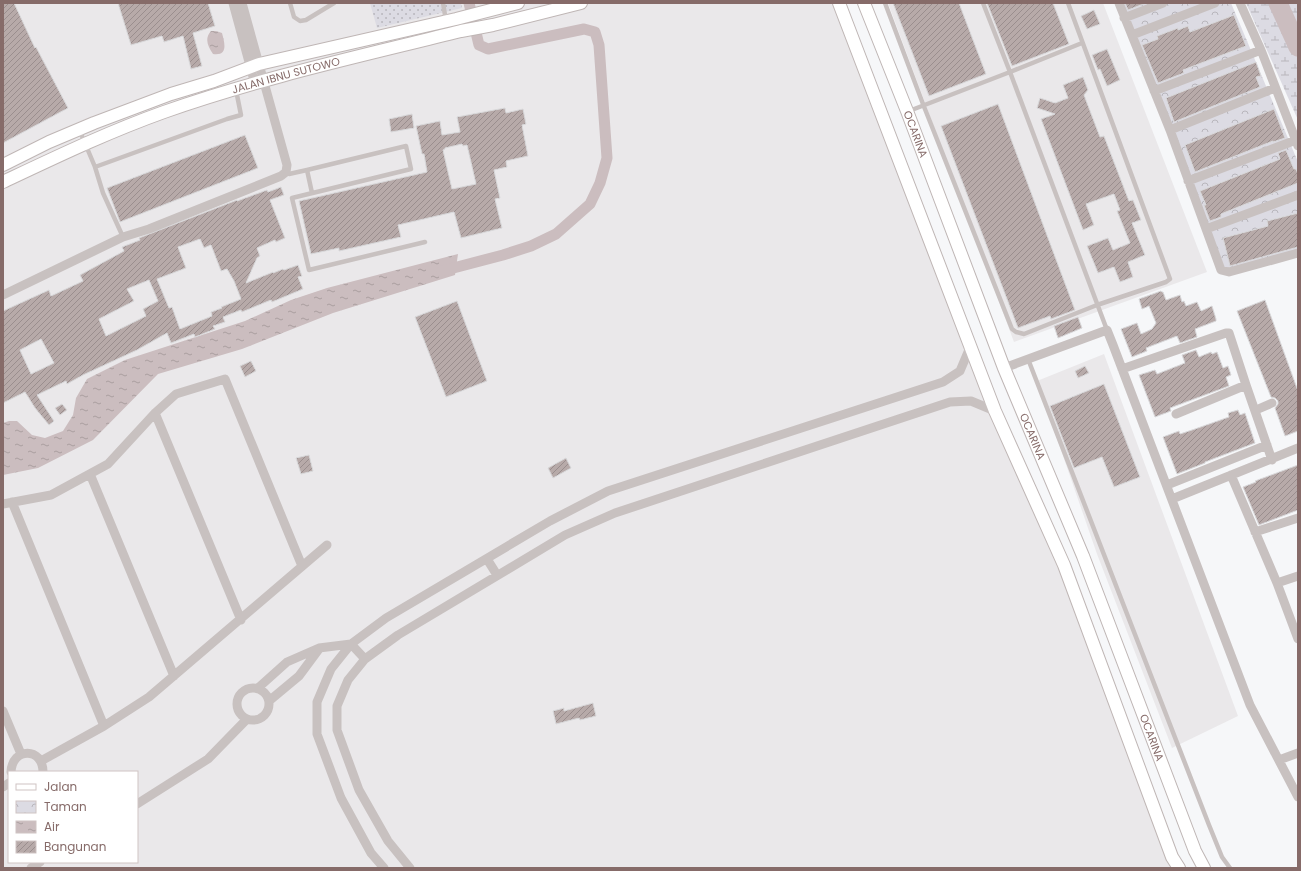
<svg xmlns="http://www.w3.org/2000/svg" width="1301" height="871" viewBox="0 0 1301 871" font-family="Poppins,sans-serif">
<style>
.built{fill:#eae8ea;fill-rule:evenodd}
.grass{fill:url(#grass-dots)}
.wetland{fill:url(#wetland-marsh)}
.park{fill:url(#park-crowns)}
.water{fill:url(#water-ripples)}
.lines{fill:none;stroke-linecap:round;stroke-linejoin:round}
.canal{stroke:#cbbdbf;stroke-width:11}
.river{stroke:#cbbdbf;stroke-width:19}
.building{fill:url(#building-hatch);stroke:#d9d9db;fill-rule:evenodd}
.secondary-casing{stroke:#bfb6b5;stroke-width:14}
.service{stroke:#c8c1c0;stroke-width:4.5}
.minor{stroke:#c8c1c0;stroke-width:9}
.secondary{stroke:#fff;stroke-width:12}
.labels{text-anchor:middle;stroke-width:4;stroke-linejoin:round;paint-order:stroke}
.street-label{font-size:11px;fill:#866b69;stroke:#fff}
</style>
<defs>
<pattern id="grass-dots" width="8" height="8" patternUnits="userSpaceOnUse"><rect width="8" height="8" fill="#dcdbe3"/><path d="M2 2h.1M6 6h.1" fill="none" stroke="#b8b6bc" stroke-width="1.8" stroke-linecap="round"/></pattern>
<pattern id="wetland-marsh" width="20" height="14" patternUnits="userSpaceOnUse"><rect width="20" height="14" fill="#dcdbe3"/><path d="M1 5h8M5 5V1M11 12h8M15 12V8" fill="none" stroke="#b8b6bc"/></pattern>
<pattern id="park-crowns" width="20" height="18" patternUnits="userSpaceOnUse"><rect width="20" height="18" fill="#dcdbe3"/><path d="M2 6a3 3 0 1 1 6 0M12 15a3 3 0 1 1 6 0" fill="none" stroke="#b8b6bc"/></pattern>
<pattern id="water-ripples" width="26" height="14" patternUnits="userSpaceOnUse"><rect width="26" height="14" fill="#cbbdbf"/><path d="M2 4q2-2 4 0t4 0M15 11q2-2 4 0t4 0" fill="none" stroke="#aa9e9f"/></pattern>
<pattern id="building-hatch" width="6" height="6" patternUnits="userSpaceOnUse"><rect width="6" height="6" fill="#b7aaa9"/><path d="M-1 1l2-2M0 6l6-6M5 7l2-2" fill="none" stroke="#9a8e8e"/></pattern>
</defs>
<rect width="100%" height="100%" fill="#f6f7f9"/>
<path class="built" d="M3 3H839L971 345 1064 565 1179 868H3ZM9 772H137V862H9Z
M888 3H1103L1207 272 1014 342Z
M1104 354 1238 716 1172 748 1097 554 1037 381Z"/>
<path class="grass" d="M370 3H461L462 8 377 28Z"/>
<path class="wetland" d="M1246 3H1298V120Z"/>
<path class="park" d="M1120 3H1231L1298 162V251L1224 269Z"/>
<path class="water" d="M211 31H216L222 33C225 44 228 56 213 54 208 46 204 39 211 31Z
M458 254 455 275 333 313 242 349 158 374 93 440 38 468 3 475V423L9 421H17L32 435 45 438 63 431 73 415 76 398 87 379 125 360 245 321 291 300 327 288Z"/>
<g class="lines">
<path class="canal" d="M442 271 503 255 531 246 556 234 590 204 600 183 607 158 599 45 595 32 584 29 488 49 479 45 469 3"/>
<path class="river" d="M1278 3 1298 47"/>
</g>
<path class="building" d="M3 3H14L35 48 36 47 68 108 3 143Z
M118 3H208L215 26 193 33 202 66 191 69 183 36 164 42 162 36 131 45Z
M893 3H959L986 74 929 96Z
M987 3H1053L1069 44 1012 66Z
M1125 3H1146L1128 10Z
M1094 10 1100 24 1087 29 1081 16Z
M1234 15 1246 46 1183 70 1184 73 1158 83 1142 45 1158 39 1157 36 1178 28V30L1188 26 1190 32Z
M1107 49 1120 80 1107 86 1100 69 1098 70 1092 55Z
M1256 62 1261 76 1256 77 1260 87 1174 122 1166 98Z
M1083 77 1088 90 1084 95 1100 137 1104 136 1129 201 1133 200 1141 220 1132 223 1145 255 1128 262 1133 277 1120 282 1114 267 1098 273 1087 246 1108 238 1113 250 1130 243 1117 211 1120 210 1114 194 1086 204 1094 225 1083 230 1041 119 1055 114 1037 108 1040 98 1055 103 1068 98 1063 85Z
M998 104 1075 310 1051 319 1050 316 1018 328 941 126Z
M505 108 506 113 523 109 526 124 522 125 528 156 506 161 507 167 494 170 500 198 495 199 502 228 461 238 454 212 398 225 401 237 339 251V248L311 254 299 201 427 172 424 154H422L416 126 440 121 442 135 460 132 457 117ZM462 144 463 146 467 145 476 184 452 189 443 150 445 149V148Z
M1274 109 1285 138 1273 142V141L1195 172 1185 145Z
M412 114 414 128 391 132 389 119Z
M245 135 258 168 120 222 107 188Z
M1286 150 1294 169H1296L1298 174V183L1221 214V217L1210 221 1204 205H1206L1200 191 1280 159 1278 153Z
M281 187 284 195 270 200 285 238 276 242 275 240 257 248 260 256 257 258 246 283 273 272V273L283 269 284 270 298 265 302 276 298 277 303 289 272 302 271 300 242 312 241 310 223 317 225 322 213 326 215 329 195 337 194 334 171 343 167 333 137 350 83 375 67 384 66 381 37 395 54 421 49 425 35 408 25 392 3 403V311L49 290 51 296 83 281 80 275 124 251 122 247 140 240 139 238 237 200V201L267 190 268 192ZM200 239 204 248 211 245 221 271 227 269 234 281 241 299 221 307 222 308 211 312 212 316 180 329 172 307 169 308 157 279 186 268 178 247ZM149 280 158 301 143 309 146 316 106 336 99 319 134 301 127 289ZM41 339 54 363 31 374 20 350Z
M1298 213V247L1230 266 1223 238 1268 226 1267 221Z
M1161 291 1162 292H1163L1166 300 1180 295 1182 302 1184 301 1186 306 1197 302 1201 311 1212 306 1216 319V321L1195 329 1197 337 1180 343 1177 336 1146 348 1147 351 1132 357 1121 329 1137 323 1141 334 1152 329 1156 323 1149 306 1142 309 1139 299Z
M1265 300 1298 391V431L1285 436 1275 408 1278 404V401L1275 398 1271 397 1237 311Z
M457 301 487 381 446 397 415 317Z
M1078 317 1082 328 1058 338 1054 326Z
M1196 350 1199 357 1211 352 1212 354 1217 352 1223 368 1228 366 1231 375 1226 377 1229 386 1170 408 1171 411 1155 417 1139 375 1155 370 1157 374 1185 363 1182 355Z
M251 361 256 371 245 377 240 366Z
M1085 366 1089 373 1078 378 1075 371Z
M1104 384 1140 477 1114 487 1102 457 1074 468 1050 406Z
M62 404 67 410 60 415 55 408Z
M1238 410 1240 415 1245 413 1255 443 1205 462V463L1177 474 1163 437 1179 431 1180 434 1195 429 1229 417 1228 413Z
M309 455 313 471 301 474 296 458Z
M566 458 571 468 553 478 548 468Z
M1298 465V510L1259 525 1243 487 1256 482 1255 481Z
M593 703 596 716 580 720 579 718 556 724 553 711 564 708V711Z"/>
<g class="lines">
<g class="secondary-casing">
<g id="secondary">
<path d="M839 3 995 411 1064 565 1172 857 1179 868"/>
<path id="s1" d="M864 3 907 111 1004 368 1083 556 1195 851 1204 868"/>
<path d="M3 165 49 142 94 123 171 94 214 81 259 64 456 19 518 3"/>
<path id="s2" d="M3 182C56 157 108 132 164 112 260 78 361 56 461 31L493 25 581 3"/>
</g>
</g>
<path class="service" d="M290 3 294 17 300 21 306 20 334 3
M443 3 446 21
M885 3 923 104 1012 329 1016 332 1024 334 1097 305 1166 282 1170 279 1068 3
M983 3 1010 72 1107 330
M909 111 1010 72 1082 43
M79 129 95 167
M307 170 312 193
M286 172 289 174 307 170 406 146 411 169 292 198 309 270 425 242
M123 237 103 193 95 167 227 119 241 115 236 90
M1028 359 1209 825 1222 857 1230 868"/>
<path class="minor" d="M233 3 255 84
M1119 3 1170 130 1221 270 1229 272 1298 253
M1240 3 1261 50 1298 146
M1124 18 1163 3
M1132 35 1215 3
M1154 91 1261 50
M1170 130 1275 88
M1188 181 1296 140
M1206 229 1298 195
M3 295 123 237 149 229 281 176 286 172 287 165 242 3
M1004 368 1107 330 1113 345 1250 705 1298 797
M1122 369 1226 333H1229L1246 385 1272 460
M1256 410 1272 403
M155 413 241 620
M1176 414 1246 385
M90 474 174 676
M1231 475 1277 583 1298 639
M1167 485 1267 445
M1172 499 1298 448
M12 502 104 726
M3 504 51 495 108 464 155 413 176 394 225 379 302 566
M1255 532 1298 518
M487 559 497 575
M1277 583 1298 576
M237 704a16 16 0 1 1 32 0a16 16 0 1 1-32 0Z
M258 688 287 662 319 648 351 644 365 659
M269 701 299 676 319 649
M3 711 21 754
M1279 760 1298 753
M41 761 104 726 149 697 327 545
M11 772C12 747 43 747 43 772
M3 787 9 783
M137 804 208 759 246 720
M31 868 40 862
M384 868 371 853 341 798 317 734V702L331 669 351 644 386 618 550 521 608 491 943 382 960 371 971 345
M410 868 388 841 359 790 337 730V706L348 680 365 659 398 635 565 535 615 513 950 402 971 401 995 411"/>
<use href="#secondary" class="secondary"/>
</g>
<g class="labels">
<g class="street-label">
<text dy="4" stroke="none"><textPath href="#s2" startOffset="303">JALAN IBNU SUTOWO</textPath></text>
<text dy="4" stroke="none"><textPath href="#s1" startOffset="141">OCARINA</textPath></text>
<text dy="4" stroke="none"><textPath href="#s1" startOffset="465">OCARINA</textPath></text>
<text dy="4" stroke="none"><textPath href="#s1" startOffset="789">OCARINA</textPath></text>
</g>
</g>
<rect width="1301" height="871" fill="none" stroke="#866b69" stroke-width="8"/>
<rect x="8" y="771" width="130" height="92" fill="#ffffff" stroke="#cfc4c3"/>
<rect x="16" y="784" width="20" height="6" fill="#ffffff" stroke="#cfc4c3"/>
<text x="44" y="791" font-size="12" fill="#866b69">Jalan</text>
<rect x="16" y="801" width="20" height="12" fill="url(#park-crowns)" stroke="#cfc4c3"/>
<text x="44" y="811" font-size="12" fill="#866b69">Taman</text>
<rect x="16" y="821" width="20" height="12" fill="url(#water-ripples)" stroke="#cfc4c3"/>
<text x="44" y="831" font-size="12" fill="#866b69">Air</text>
<rect x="16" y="841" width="20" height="12" fill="url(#building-hatch)" stroke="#cfc4c3"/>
<text x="44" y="851" font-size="12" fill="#866b69">Bangunan</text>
</svg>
